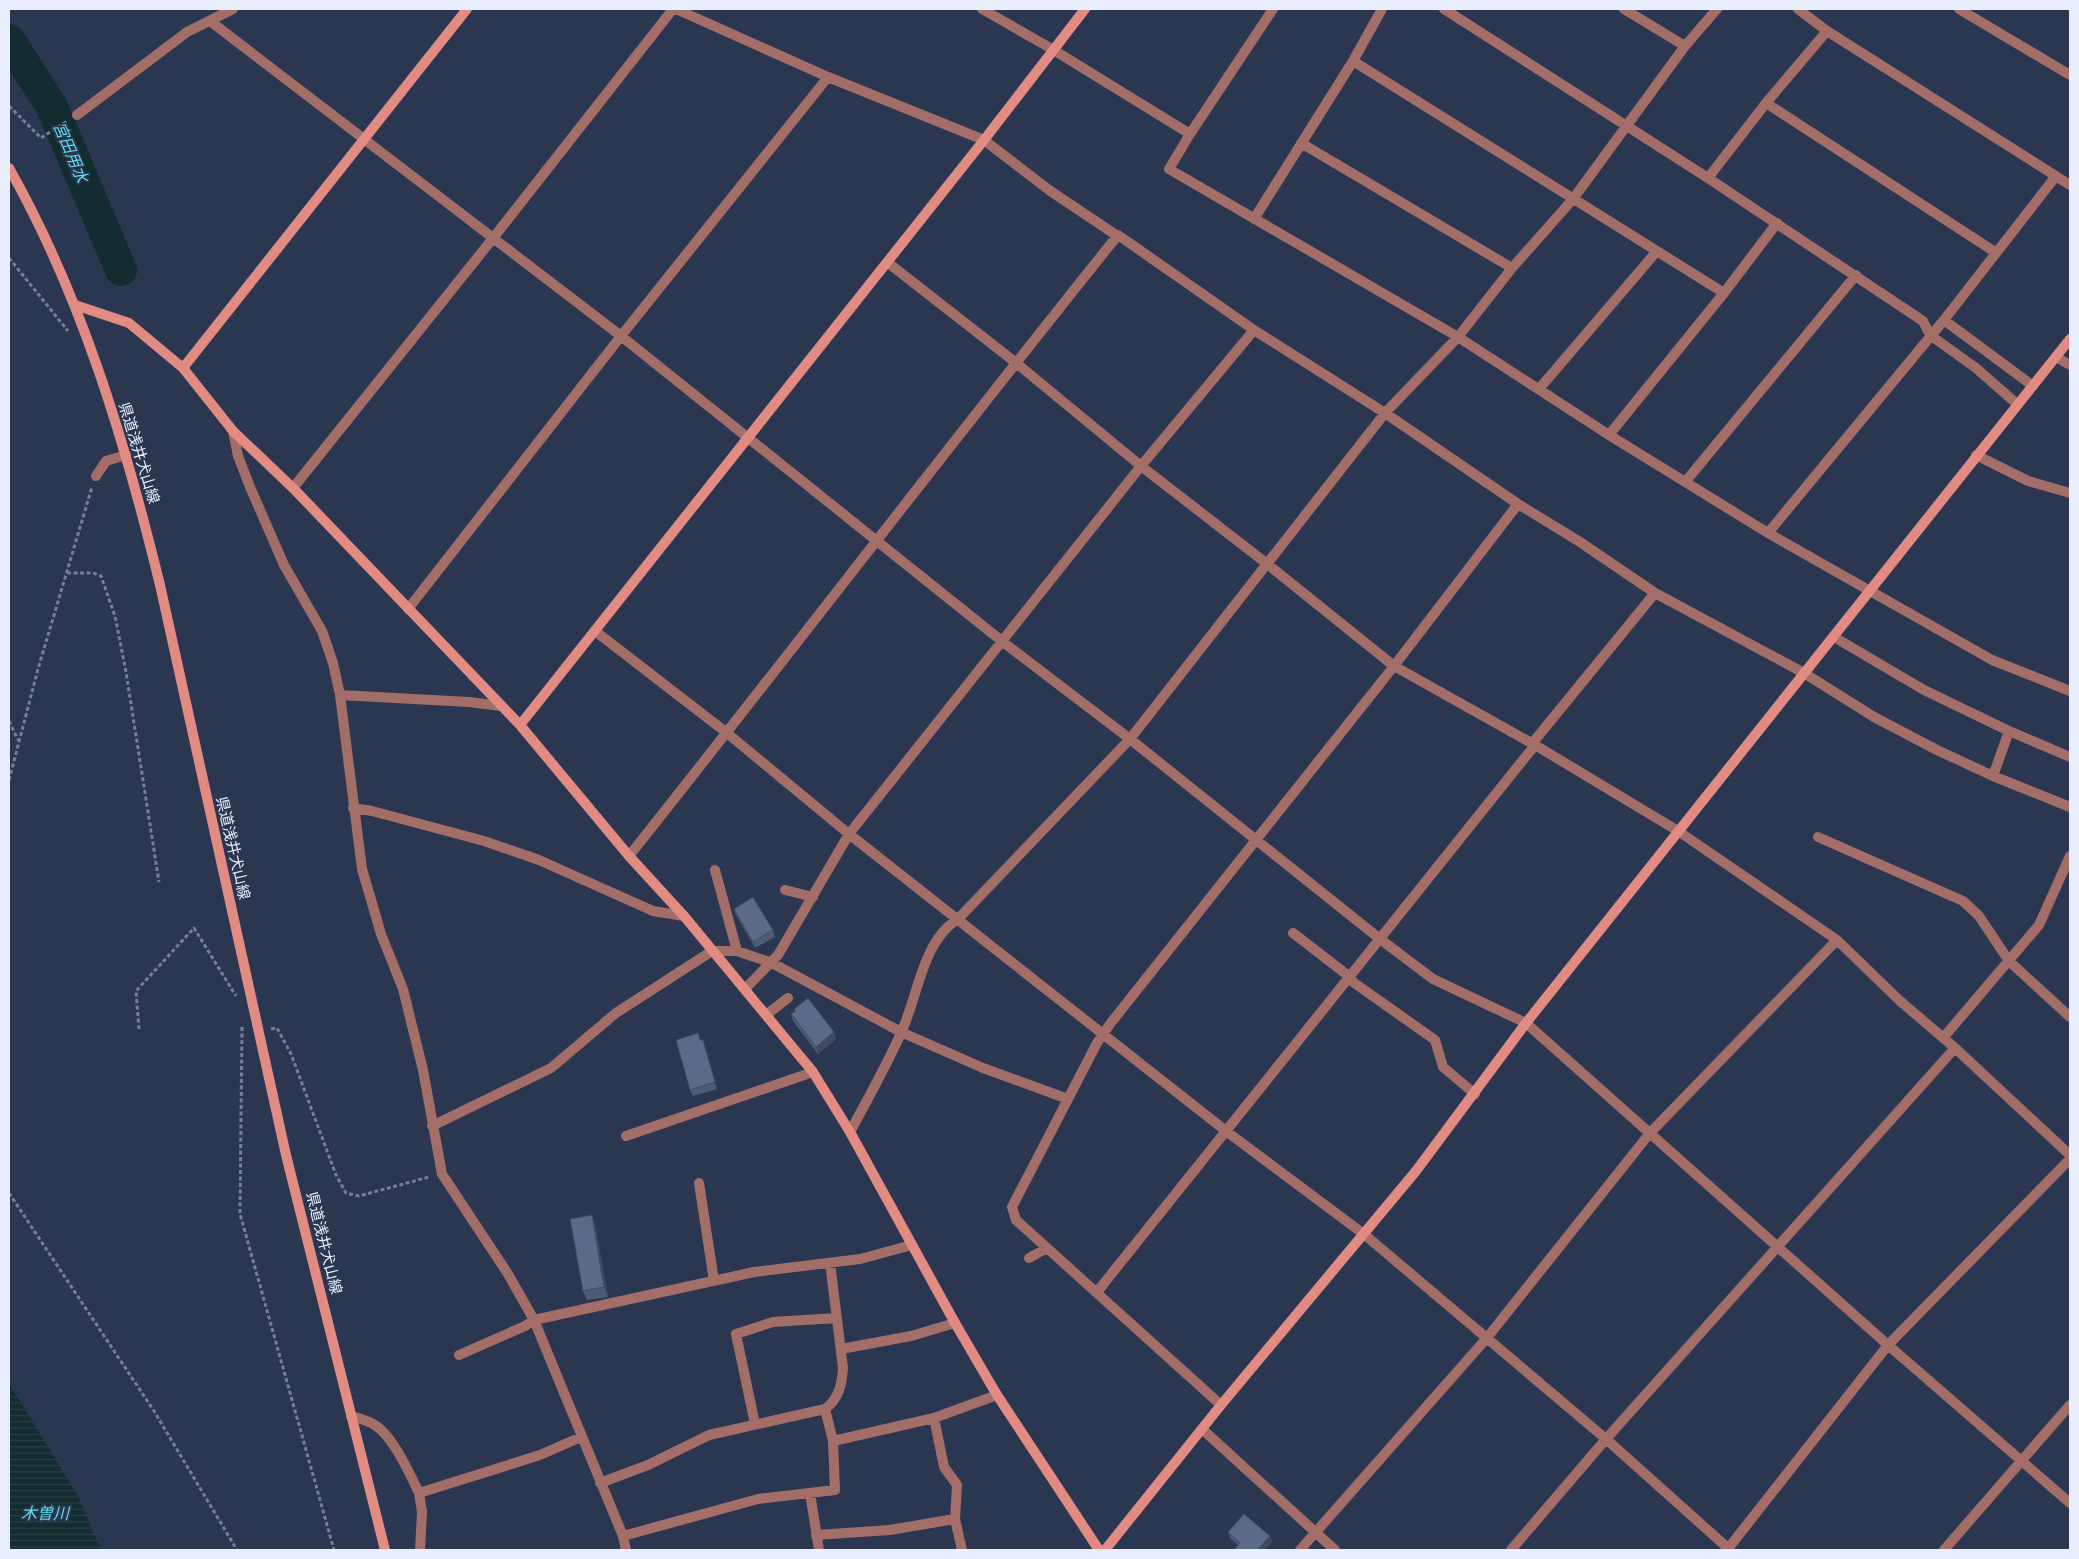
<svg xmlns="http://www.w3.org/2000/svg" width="2079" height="1559" viewBox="0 0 2079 1559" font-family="Rubik,'Noto Sans JP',sans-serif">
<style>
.water{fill:url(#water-rules)}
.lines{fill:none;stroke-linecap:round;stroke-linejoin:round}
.river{stroke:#122c2f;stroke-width:32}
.path{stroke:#767f95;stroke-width:3;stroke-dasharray:4 2.5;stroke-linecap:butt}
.street{stroke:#a46e68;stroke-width:10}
.secondary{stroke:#e18b83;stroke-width:10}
.wall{fill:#4f5b75}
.shaded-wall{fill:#404a5f}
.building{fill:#5c6a88;stroke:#404a5f}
.labels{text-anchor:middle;stroke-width:4;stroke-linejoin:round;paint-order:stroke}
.street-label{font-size:15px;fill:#e8eefc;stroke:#2b3651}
.water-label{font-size:16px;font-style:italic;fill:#5ddcea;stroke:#2b3651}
</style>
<defs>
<pattern id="water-rules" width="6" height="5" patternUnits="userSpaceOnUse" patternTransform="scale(1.25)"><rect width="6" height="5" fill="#122c2f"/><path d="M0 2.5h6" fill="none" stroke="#294144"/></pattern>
</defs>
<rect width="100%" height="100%" fill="#2b3651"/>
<path class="water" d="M9 1383 78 1496 101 1550H9Z"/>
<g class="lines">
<path class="river" d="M9 40 52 107 121 270"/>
<path class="path" d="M9 106 41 138 67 121
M9 258 68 331
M67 573H93L101 576 115 616 126 672 159 882
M9 721 18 740
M9 780 38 669 92 487
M242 1027 240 1214 334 1550
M139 1029 136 991 194 928 236 996
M271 1029 277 1028 291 1054 336 1175 346 1193 359 1196 429 1177
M9 1193 154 1411 237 1550"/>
<path class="street" d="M676 9 828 77 984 140 1049 190 1116 235H1118L1254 330 1385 413 1518 504 1580 542 1655 593 1804 673 1874 717 1937 750 1993 776 2070 807
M982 9 1052 49 1190 134
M1273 9 1190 134 1169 169 1458 337 1609 435 1768 533 1992 660 2070 691
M1444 9 1708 178 1923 321 1930 335 1976 368 2017 404
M1624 9 1685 46
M1798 9 1827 31 2070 185
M1959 9 2070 75
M210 21 621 336 1003 642 1130 739 1380 939 1433 979 1526 1023 1888 1345 2070 1503
M1353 61 1724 293
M1766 103 1995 252
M77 115 187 32 233 9
M1301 143 1512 268
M1708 178 1766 103 1827 31
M1254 219 1353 61 1382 9
M887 262 1015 362 1141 466 1266 563 1394 666 1535 745 1678 831 1837 940 1899 1000 1955 1048 2070 1155
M1944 320 2033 386
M2056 357 2070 365
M1539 389 1657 251
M233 431 238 456 250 487 284 565 322 631 333 663 340 695 362 869 381 934 403 989 423 1070 442 1174 508 1274 534 1320 623 1536 626 1550
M1609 435 1724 293 1777 223
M1976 455 2028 481 2070 493
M96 476 106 461 126 455
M1686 481 1856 275
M293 488 494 237 673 9
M1768 533 1944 320 2056 176
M408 609 621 336 828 77
M595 631 727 733 849 834 1226 1131 1365 1235 1606 1439 1730 1550
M1834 637 1924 690 2009 731 2070 757
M340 695 469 702 501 706
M1993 776 2009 731
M353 808 372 811 484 841 539 860 653 911 684 916
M1818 837 1963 901 1979 916 2009 961 2070 1017
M629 856C793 650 953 440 1118 235
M715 870 737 951
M785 890 813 897
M1293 933 1350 977 1353 982 1435 1040 1443 1067 1475 1094
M745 989 778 955 849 834 1141 466 1254 330
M766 1015 788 998
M1943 1038 2039 925 2070 856
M432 1126 551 1068 616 1013 712 951H737L772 963 901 1032 983 1068 1068 1099
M850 1132C867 1100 886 1067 901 1033 918 997 922 941 958 919L1130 739 1385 413 1458 337 1512 268 1573 199 1685 46 1717 9
M626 1136 813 1072
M699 1183 714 1281
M1029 1258 1047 1248
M1097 1292 1535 745V740L1655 593
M841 1349 911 1336 955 1323
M459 1355 525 1326 534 1320 754 1272 860 1259 912 1245
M1221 1405 1016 1220 1012 1207 1097 1043 1110 1024 1394 666 1518 504
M351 1416C358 1418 366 1420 373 1424 392 1434 410 1474 419 1493
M934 1418 944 1467 957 1485 955 1519 962 1550
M755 1424 736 1334 773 1322 837 1318
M1202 1429 1335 1550
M833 1441 934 1418 997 1395
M600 1483 648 1465 709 1435 825 1409C839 1399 842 1384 843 1368L830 1263
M810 1493 819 1550
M816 1535 890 1530 955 1519
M623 1536 758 1499 835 1490 833 1441 825 1409
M420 1550 422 1512 419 1493 540 1455 581 1437
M1300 1550 1486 1339 1650 1133 1837 940
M1511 1550 1606 1439 1955 1048
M1727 1550 1888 1345 2070 1159
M1944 1550 2070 1405"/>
<path class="secondary" d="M9 168C82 297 125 442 160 585L286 1155 385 1550
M75 305 129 323 183 368 233 431 293 488 520 725 629 856 684 916 813 1072 850 1132 955 1323 997 1395 1099 1550
M183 368 467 9
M520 725 984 140 1085 9
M1105 1550 1221 1405 1416 1171 1526 1023 2070 339"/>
</g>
<path class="wall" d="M734 909 773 930 775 937 755 948 736 915Z
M794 1009 834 1032 836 1039 818 1054 793 1021 791 1014 795 1011Z
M700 1040 705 1046 717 1089 693 1096 690 1090Z
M592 1215 595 1225 608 1297 587 1300 583 1291Z
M1228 1532 1272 1542 1265 1550H1234L1238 1545 1230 1538Z"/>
<path class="shaded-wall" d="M834 1032 836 1039 818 1054 816 1047Z
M592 1215 595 1225 608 1297 604 1287Z
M1270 1536 1272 1542 1265 1550H1257Z"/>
<path class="building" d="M753 897 773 930 753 942 734 909Z
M808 998 834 1032 816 1047 791 1014 796 1011 794 1009Z
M698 1033 700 1040H703L715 1082 690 1090 676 1040Z
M592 1215 604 1287 583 1291 570 1219Z
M1244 1514 1270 1536 1257 1550H1234L1240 1543 1228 1532Z"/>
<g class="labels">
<g class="street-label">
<text transform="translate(139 453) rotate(73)" y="5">県道浅井犬山線</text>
<text transform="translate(233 848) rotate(77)" y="5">県道浅井犬山線</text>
<text transform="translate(324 1243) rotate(76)" y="5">県道浅井犬山線</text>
</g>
<g class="water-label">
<text transform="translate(71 152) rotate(67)" y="6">宮田用水</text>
<text x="45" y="1519">木曽川</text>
</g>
</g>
<rect width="2079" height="1559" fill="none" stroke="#e8eefc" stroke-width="20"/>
</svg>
